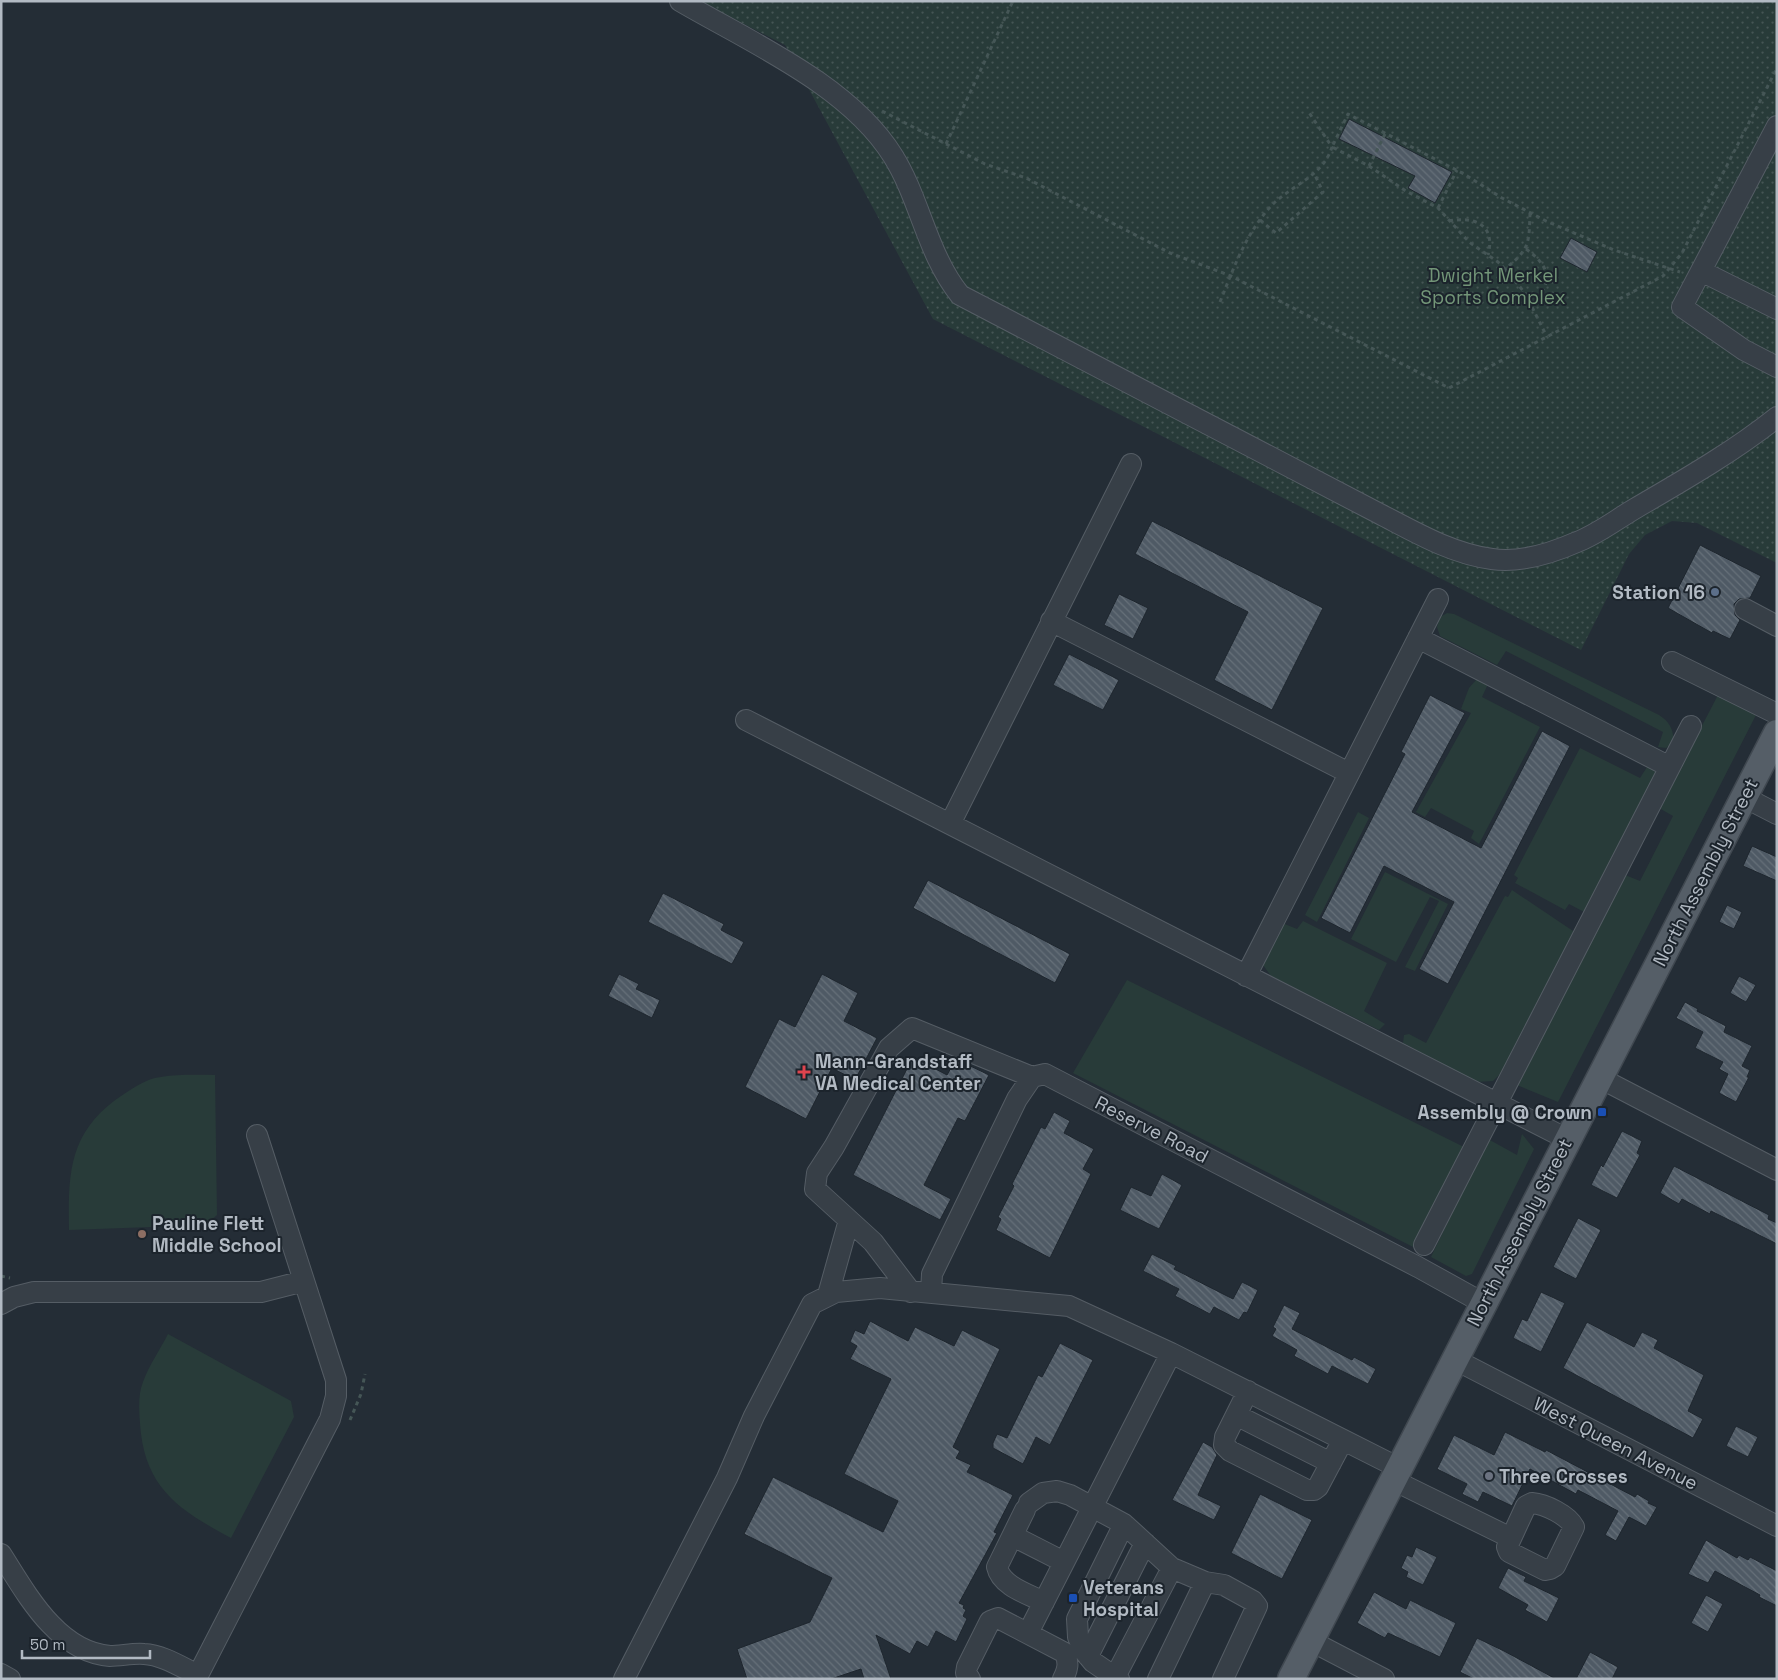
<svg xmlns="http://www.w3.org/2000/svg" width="1778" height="1680" viewBox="0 0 1778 1680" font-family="'Space Grotesk',sans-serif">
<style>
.grass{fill:#283b39}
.park{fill:url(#park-dots)}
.building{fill:url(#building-back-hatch);stroke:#1e262e}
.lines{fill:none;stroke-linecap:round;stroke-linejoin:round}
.minor-casing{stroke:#555d65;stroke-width:22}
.major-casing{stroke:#404850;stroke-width:29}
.path{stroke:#455656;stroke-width:3;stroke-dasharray:4 4;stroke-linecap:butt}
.minor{stroke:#373f47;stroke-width:20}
.major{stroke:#555e67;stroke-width:26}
.service-dot{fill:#5c6f8a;stroke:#1c242c;stroke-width:2}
.health-dot{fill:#e0444e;stroke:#1c242c;stroke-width:2}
.transit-dot{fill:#1a4fb4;stroke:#1c242c;stroke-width:2}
.education-dot{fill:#8d6e63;stroke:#1c242c;stroke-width:2}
.worship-dot{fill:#6b7280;stroke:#1c242c;stroke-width:2}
.labels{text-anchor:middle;stroke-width:4;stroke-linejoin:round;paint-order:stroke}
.park-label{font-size:19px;fill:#739678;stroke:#1c242c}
.poi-label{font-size:19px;font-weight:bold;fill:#b2bac3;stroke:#1c242c;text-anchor:start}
.street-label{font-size:19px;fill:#b2bac3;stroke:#1c242c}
</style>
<defs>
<pattern id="park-dots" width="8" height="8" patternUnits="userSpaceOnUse" patternTransform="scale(1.25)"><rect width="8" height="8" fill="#283b39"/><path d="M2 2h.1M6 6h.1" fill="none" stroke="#455554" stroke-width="1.8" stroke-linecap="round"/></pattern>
<pattern id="building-back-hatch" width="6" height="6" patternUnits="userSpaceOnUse" patternTransform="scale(1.25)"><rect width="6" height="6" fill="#4f5a65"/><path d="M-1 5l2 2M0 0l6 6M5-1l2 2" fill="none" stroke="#667079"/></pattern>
</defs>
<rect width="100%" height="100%" fill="#242d36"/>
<path class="grass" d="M1447 613 1454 614 1659 715C1670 722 1673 729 1674 742L1666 748 1658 747 1663 732 1506 651 1497 665 1440 636 1437 627 1440 617Z
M1476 680H1484L1488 684 1482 697 1540 727 1479 844 1471 838 1474 831 1431 808 1425 817 1416 812 1471 713 1461 709 1469 688Z
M1718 695 1756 715 1558 1102 1517 1085 1625 875 1640 881 1673 816 1659 808Z
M1580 748 1640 778 1649 764 1655 771 1654 781 1586 913 1569 904 1565 910 1515 883 1518 878 1514 875Z
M1358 812 1369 818 1317 922 1305 915Z
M1385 872 1448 904 1415 971 1405 967 1439 901 1430 897 1396 962 1351 939Z
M1512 890 1576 933 1506 1068 1493 1081 1476 1082 1403 1043 1404 1035 1409 1034 1426 1043 1505 896 1508 897Z
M1303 921 1387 963 1364 1011 1385 1024 1379 1030 1271 976 1263 965 1282 923 1297 929Z
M1127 980 1466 1148 1415 1248 1073 1073Z
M215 1075 217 1215 206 1225 69 1230C68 1171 69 1130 124 1094 135 1087 148 1078 161 1077 179 1074 197 1075 215 1075Z
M1522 1134 1534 1149 1472 1274 1466 1276 1431 1257 1488 1139 1517 1155Z
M168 1334 291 1401 294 1417 231 1538C179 1510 144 1488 140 1423 139 1410 138 1394 143 1382 149 1365 160 1350 168 1334Z"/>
<path class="park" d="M699 1H1777V563L1697 523 1672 521 1645 535 1629 554 1581 650 933 319 785 45Z"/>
<path class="building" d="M1349 119 1452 172 1435 203 1408 188 1415 176 1339 139Z
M1571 238 1597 252 1587 272 1560 258Z
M1152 521 1323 608 1272 710 1214 680 1248 612 1135 554Z
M1700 545 1761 576 1750 598 1739 599 1734 604 1735 615 1740 620 1730 639 1713 631 1712 633 1668 608Z
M1119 594 1148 608 1133 639 1104 625Z
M1069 654 1119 680 1103 710 1053 685Z
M1430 695 1465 713 1412 812 1481 848 1542 731 1570 746 1448 984 1419 969 1454 902 1384 866 1350 933 1321 918 1405 754 1401 752Z
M1752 846 1777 857V881L1743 866Z
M928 880 1070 954 1055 983 913 908Z
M663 893 724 924 721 930 744 942 732 964 648 922Z
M1727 905 1742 912 1734 929 1719 922Z
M619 974 639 984 636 989 660 1000 652 1018 608 996Z
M822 974 858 993 844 1021 877 1038 855 1080 832 1068 806 1119 745 1087 779 1019 795 1027Z
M1739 976 1756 985 1746 1002 1730 993Z
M1685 1002 1698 1009 1697 1011 1726 1026 1724 1032 1752 1046 1742 1066 1750 1070 1747 1077H1749L1736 1102 1719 1093 1728 1074 1719 1069 1723 1062 1695 1048 1703 1032 1676 1018Z
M913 1057 947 1075 956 1059 989 1075 965 1121 958 1118 924 1185 951 1199 940 1220 853 1175Z
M1054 1112 1070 1121 1064 1133 1094 1149 1083 1169 1091 1174 1050 1258 996 1230 1001 1219 998 1217 1014 1186 1012 1184 1041 1127 1045 1129Z
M1622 1131 1642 1141 1637 1153 1640 1155 1617 1198 1591 1185 1601 1165 1603 1167Z
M1674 1166 1769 1215 1768 1219 1777 1223V1244L1711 1211 1710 1214 1682 1199 1679 1204 1660 1193Z
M1162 1174 1182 1185 1159 1229 1120 1210 1131 1187 1151 1196Z
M1578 1218 1601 1230 1576 1279 1553 1267Z
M1152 1254 1176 1266 1174 1269 1233 1299 1242 1282 1258 1290 1247 1313 1244 1312 1239 1320 1214 1307 1210 1314 1175 1296 1179 1289 1143 1271Z
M1541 1292 1565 1303 1541 1352 1513 1338 1522 1319 1527 1321Z
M1284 1305 1300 1313 1292 1329 1352 1360 1354 1357 1376 1369 1368 1384 1332 1366 1328 1374 1294 1356 1297 1350 1272 1336 1276 1329 1273 1327Z
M870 1321 908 1341 915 1327 954 1346 962 1330 1000 1349 953 1447 960 1451 956 1458 971 1465 967 1472 1013 1495 994 1532 997 1533 959 1603 964 1605 963 1608 966 1610 963 1616 967 1619 956 1642 936 1631 928 1647 917 1641 910 1654 876 1635 891 1679H864L861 1669 831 1679H747L737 1649 810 1622 832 1578 744 1534 773 1477 883 1532 898 1501 844 1474 891 1379 850 1359 857 1346 850 1342 855 1330 864 1334Z
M1587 1322 1634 1347 1642 1332 1658 1340 1654 1348 1704 1375 1688 1411 1703 1419 1693 1438 1563 1368Z
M1060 1343 1093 1360 1050 1445 1036 1437 1023 1464 993 1448V1443L997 1434 1007 1438 1038 1375 1042 1377Z
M1736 1426 1758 1437 1748 1457 1726 1446Z
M1505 1432 1545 1452 1546 1450 1635 1497 1637 1494 1649 1501 1648 1503 1657 1507 1646 1526 1629 1517 1616 1541 1605 1535 1618 1511 1578 1490 1576 1494 1530 1469 1512 1506 1483 1492 1478 1502 1462 1494 1467 1484 1437 1469 1454 1435 1494 1455Z
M1203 1442 1212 1447 1217 1455 1198 1495 1221 1506 1214 1520 1172 1500Z
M1260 1494 1312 1520 1282 1579 1231 1553Z
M1706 1540 1737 1558 1739 1555 1748 1560 1750 1557 1777 1571V1606L1759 1597 1760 1595 1715 1571 1708 1583 1688 1574Z
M1416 1547 1437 1557 1423 1585 1406 1577 1408 1572 1401 1568 1407 1555 1412 1557Z
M1508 1568 1526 1577 1524 1581 1559 1598 1547 1622 1525 1610 1528 1605 1498 1588Z
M1374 1592 1406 1609 1410 1600 1456 1623 1440 1657 1388 1633 1385 1638 1357 1623Z
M1706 1595 1723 1604 1708 1632 1691 1623Z
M1477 1638 1504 1651 1556 1679H1474L1460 1672Z
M1590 1652 1618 1667 1612 1679H1576Z"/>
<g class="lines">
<g class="minor-casing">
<path id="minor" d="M680 1C750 42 849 85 893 156 920 199 927 254 960 295L1380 514C1415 532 1452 554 1492 559 1519 563 1552 553 1577 542 1598 534 1617 519 1636 508 1684 480 1733 452 1777 417
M1777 126 1682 307 1744 350 1777 367
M1701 271 1777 309
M1745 609 1777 626
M1051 621 1349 773
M1418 638 1670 767
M1672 662 1777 714
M746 720 1567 1139
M1744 797 1777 814
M950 824 1131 464
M1246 976 1438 599
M1598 1077 1777 1170
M1424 1245 1691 726
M911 1292 873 1242 815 1189 817 1173 834 1147 889 1048 912 1028 1032 1077
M931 1293 932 1274 1017 1099 1032 1077 1045 1074 1418 1267 1483 1303
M828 1295 849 1220
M1 1304 14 1297 34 1292H261L304 1281
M1454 1359 1777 1526
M1248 1391 1225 1437 1224 1445 1230 1451 1307 1490H1314L1318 1487 1343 1440
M1236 1415 1331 1463
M1393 1480 1511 1538
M1029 1503 1043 1493 1057 1491 1070 1495 1124 1524 1172 1568
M1532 1503C1545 1504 1568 1515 1574 1527L1555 1566 1550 1569 1545 1570 1509 1552 1507 1547 1526 1506Z
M1025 1510 997 1567C1001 1586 1028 1594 1044 1602
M1013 1536 1064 1562
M1 1554C26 1593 57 1652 110 1656 121 1656 133 1653 144 1654 163 1655 181 1667 198 1675
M1028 1633 1171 1353
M1311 1641 1384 1679
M1088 1656 1145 1543
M1 1674 10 1679
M1115 1677 1093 1662 1084 1651 1078 1637 1077 1619 1124 1524
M196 1679 330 1419 336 1396V1380L257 1135
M624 1679 727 1478 754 1416 812 1304 836 1292 880 1288 1069 1306 1171 1353 1399 1468
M970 1679 966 1673 967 1667 990 1621 998 1618 1065 1653C1069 1663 1068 1669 1063 1679
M1119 1679 1115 1677 1172 1568 1205 1582 1224 1585 1253 1601 1257 1606 1223 1679
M1158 1679 1205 1582"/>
</g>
<g class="major-casing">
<path id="major" d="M1291 1679 1777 733"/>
</g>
<path class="path" d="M882 111 985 164 1026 178 1170 253 1231 276 1449 388 1663 276 1682 253 1777 68
M1385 134 1369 166 1332 147 1348 114 1464 174 1502 198 1546 221 1614 250 1680 272
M946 144 1013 1
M1369 166 1406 191 1438 208 1469 242 1498 262 1505 269
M1438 208 1457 170
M1530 213C1529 243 1530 249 1505 269L1525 293 1547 337
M1260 220 1276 233 1323 192 1314 173
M1449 221C1475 216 1496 225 1488 255
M1526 249C1551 267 1554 283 1531 304
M1220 302C1234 267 1246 233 1272 205 1292 185 1323 176 1332 147L1308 111
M1 1276 10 1278
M350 1420 361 1394 365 1374"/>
<use href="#minor" class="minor"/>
<use href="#major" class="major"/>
</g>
<circle class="service-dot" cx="1715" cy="592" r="5"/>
<path class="health-dot" d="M801.5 1064.5h5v5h5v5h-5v5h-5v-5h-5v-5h5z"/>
<g class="transit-dot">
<rect x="1597" y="1107" width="10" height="10" rx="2.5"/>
<rect x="1068" y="1593" width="10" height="10" rx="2.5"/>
</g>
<circle class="education-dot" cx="142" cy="1234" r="5"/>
<circle class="worship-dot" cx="1489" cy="1476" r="5"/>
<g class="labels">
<g class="park-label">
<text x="1493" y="282">Dwight Merkel<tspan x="1493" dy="22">Sports Complex</tspan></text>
</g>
<g class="poi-label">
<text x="1705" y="599" text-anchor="end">Station 16</text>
<text x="815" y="1068">Mann-Grandstaff<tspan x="815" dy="22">VA Medical Center</tspan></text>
<text x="1592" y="1119" text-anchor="end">Assembly @ Crown</text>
<text x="152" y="1230">Pauline Flett<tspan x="152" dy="22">Middle School</tspan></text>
<text x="1499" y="1483">Three Crosses</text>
<text x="1083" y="1594">Veterans<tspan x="1083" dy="22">Hospital</tspan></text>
</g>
<g class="street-label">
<text transform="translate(1705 872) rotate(-63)" y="7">North Assembly Street</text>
<text transform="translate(1152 1129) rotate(27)" y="7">Reserve Road</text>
<text transform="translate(1519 1232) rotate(-63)" y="7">North Assembly Street</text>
<text transform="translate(1616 1443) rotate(27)" y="7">West Queen Avenue</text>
</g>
</g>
<rect width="1778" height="1680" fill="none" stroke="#b2bac3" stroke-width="5"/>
<path d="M22 1650v8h128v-8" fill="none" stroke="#b2bac3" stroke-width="2.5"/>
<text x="30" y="1650" font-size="15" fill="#b2bac3" stroke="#1c242c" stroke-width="4" paint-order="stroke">50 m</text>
</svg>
